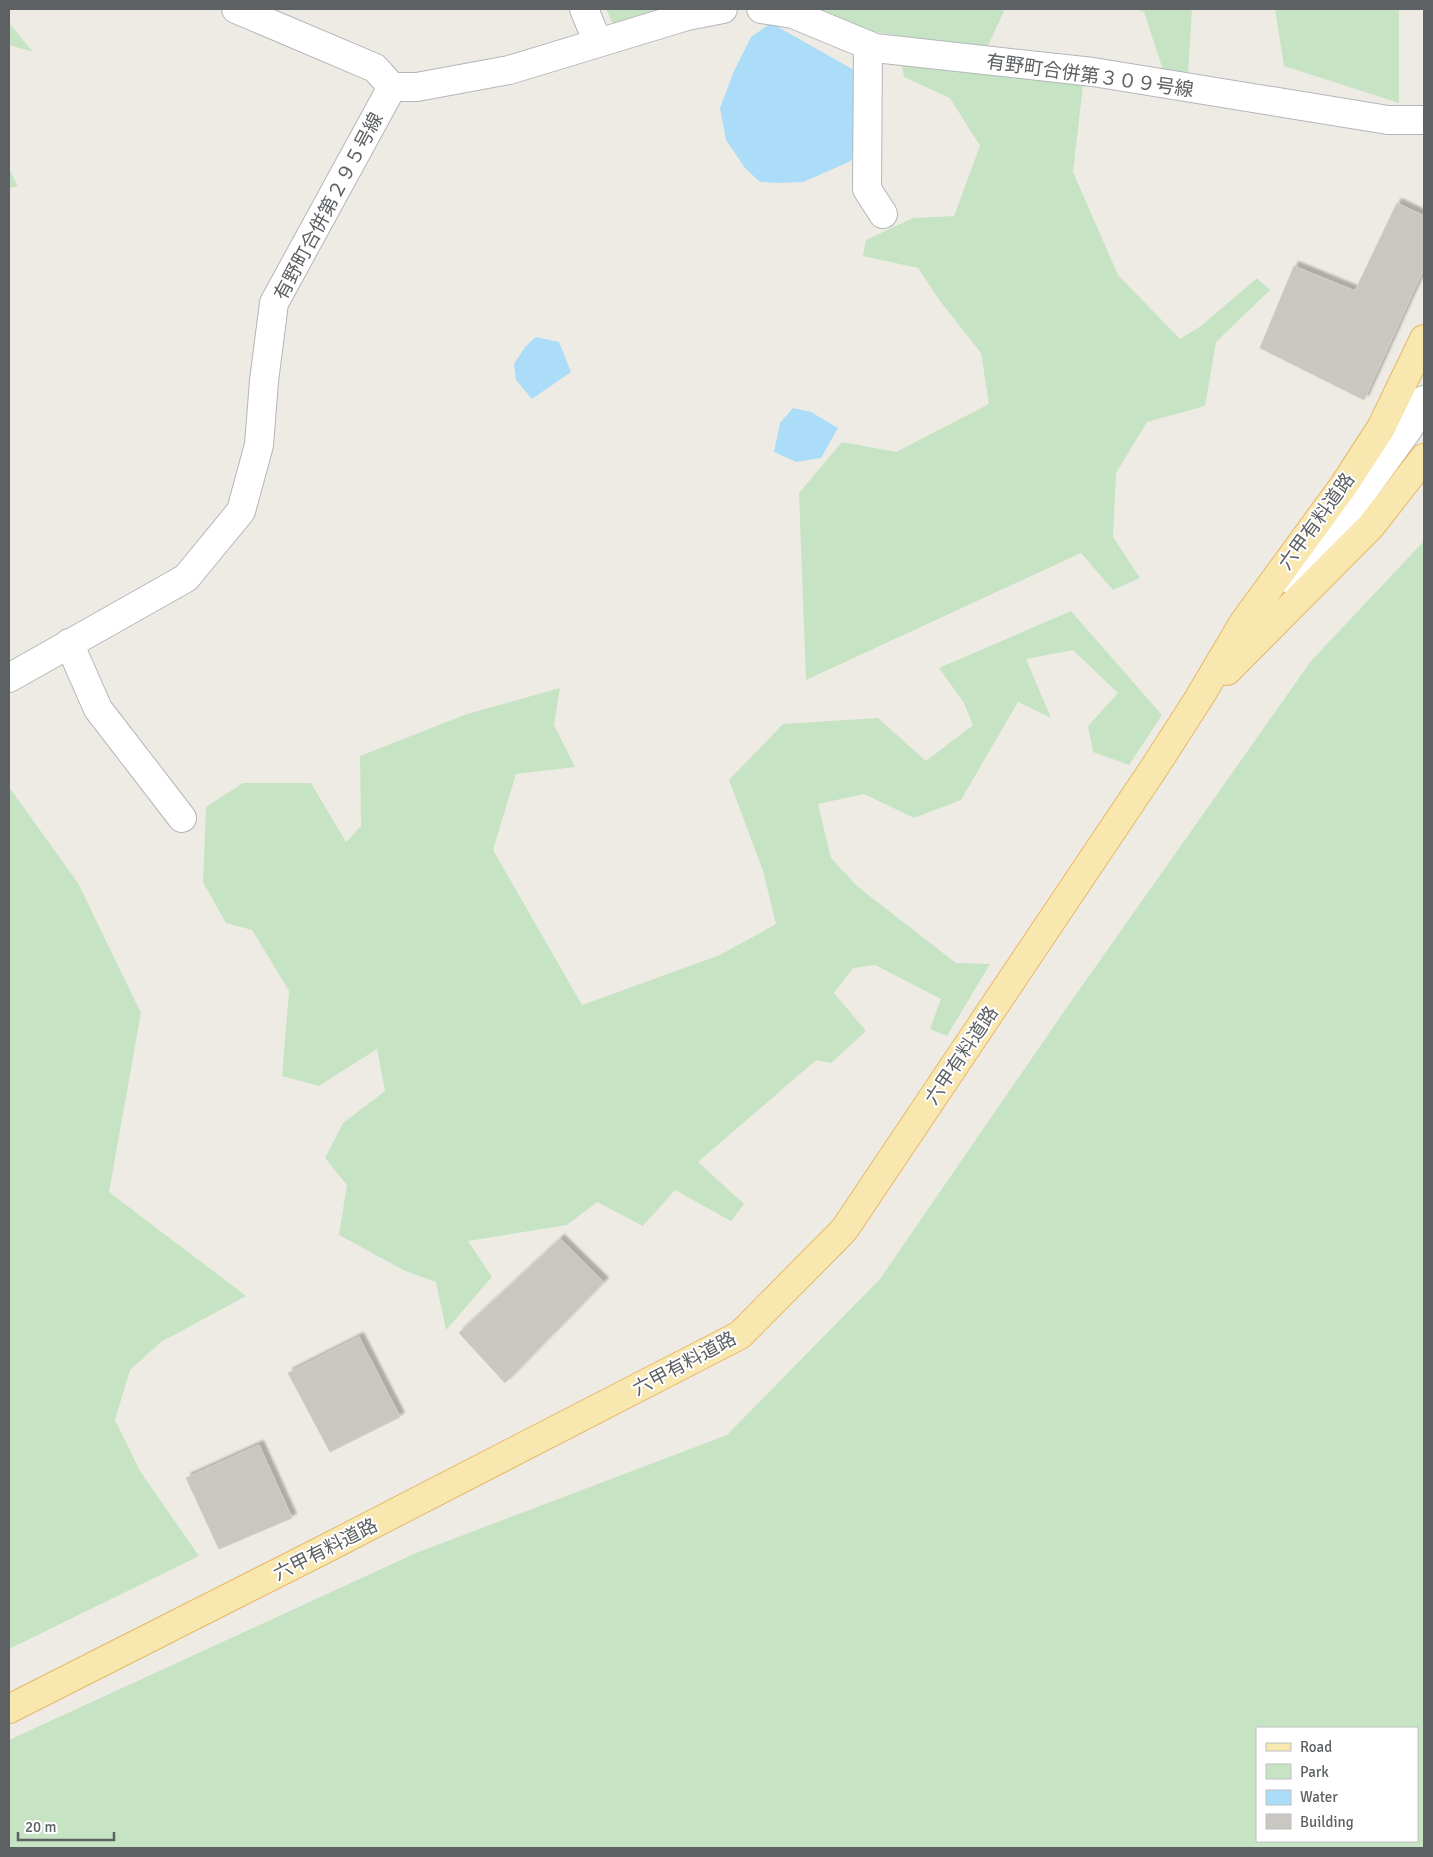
<svg xmlns="http://www.w3.org/2000/svg" width="1433" height="1857" viewBox="0 0 1433 1857" font-family="Signika,'Noto Sans JP',sans-serif">
<style>
.green{fill:#c6e4c4;fill-rule:evenodd}
.water{fill:#abdcf8}
.building{fill:#cac6c2;stroke:#d2cdc4;filter:url(#shadow)}
.lines{fill:none;stroke-linecap:round;stroke-linejoin:round}
.minor-casing{stroke:#b2b6b9;stroke-width:30}
.major-casing{stroke:#e6b966;stroke-width:30}
.minor{stroke:#fff;stroke-width:28}
.major{stroke:#f9e7b0;stroke-width:28}
.labels{text-anchor:middle;stroke-width:4;stroke-linejoin:round;paint-order:stroke}
.street-label{font-size:19px;fill:#5d6164;stroke:#fff}
</style>
<defs>
<filter id="shadow"><feDropShadow dx="4.5" dy="-4.5" stdDeviation="1" flood-color="#0004"/></filter>
</defs>
<rect width="100%" height="100%" fill="#eeebe5"/>
<path class="green" d="M606 9H677L614 26Z
M804 9H1005L987 48 876 32Z
M1135 9H1192L1188 75 1163 70 1144 12Z
M1275 9H1399V103L1284 66Z
M9 23 33 52 9 45Z
M901 59 1084 77 1073 172 1118 275 1180 339 1201 326 1257 278 1270 290 1216 342 1205 406 1147 422 1116 473 1113 537 1140 578 1113 590 1081 553 806 680 799 493 842 442 896 452 989 404 981 353 940 301 918 268 863 256 866 240 913 218 954 216 980 146 950 98 904 77Z
M9 169 18 186 9 188Z
M1424 541V1848H9V1740L416 1553 727 1435 880 1279 1065 1010 1311 661ZM1257 1728H1417V1841H1257Z
M1071 611 1162 715 1129 765 1093 752 1088 726 1118 693 1073 650 1026 659 1051 718 1018 702 961 800 914 818 864 794 818 804 831 858 858 887 956 963 990 964 947 1036 930 1029 941 999 875 965 853 968 834 993 866 1031 831 1063 816 1060 698 1162 744 1204 731 1221 675 1190 643 1226 597 1202 567 1225 468 1241 492 1277 446 1330 436 1282 405 1271 339 1235 347 1185 325 1158 343 1123 385 1091 377 1049 319 1086 282 1076 289 991 252 930 226 923 203 882 206 807 243 783H311L346 842 361 826 360 756 467 714 560 688 554 725 575 767 516 774 493 850 582 1005 720 955 776 924 763 871 729 780 783 724 878 718 926 761 973 725 964 703 939 668Z
M9 787 78 883 141 1013 109 1192 246 1296 161 1342 130 1370 115 1420 140 1471 199 1556 9 1649Z"/>
<path class="water" d="M771 23 861 74 865 145 849 162 803 182 777 183 760 182 745 168 726 140 720 108 734 71 751 37Z
M536 337 559 342 571 372 532 399 516 380 514 364 525 347Z
M793 408 811 412 838 428 821 458 796 462 774 452 780 423Z"/>
<path class="building" d="M1397 203 1424 216V268L1364 400 1260 348 1294 266 1355 291Z
M560 1239 604 1282 505 1383 459 1333Z
M359 1337 400 1417 330 1452 288 1373Z
M259 1445 292 1518 219 1549 186 1478Z"/>
<g class="lines">
<g class="minor-casing">
<path id="minor" d="M236 9 375 68 392 87
M584 9 598 43
M761 9 793 14 875 48 1093 72 1388 120H1424
M868 45 867 189 883 214
M392 87H417L509 70 687 16 723 9
M1287 578 1340 523 1409 428 1424 400
M69 643 98 709 182 818
M9 678 186 578 241 511 259 445 264 381 274 303 392 87"/>
</g>
<g class="major-casing">
<path id="major" d="M1227 671 1371 526 1424 458
M9 1709 321 1551 740 1335 844 1230 1154 768 1199 698 1244 622 1344 485 1381 428 1424 339"/>
</g>
<use href="#minor" class="minor"/>
<use href="#major" class="major"/>
</g>
<g class="labels">
<g class="street-label">
<text transform="translate(1090 75) rotate(8)" y="7">有野町合併第３０９号線</text>
<text transform="translate(328 206) rotate(-62)" y="7">有野町合併第２９５号線</text>
<text transform="translate(1316 521) rotate(-54)" y="7">六甲有料道路</text>
<text transform="translate(961 1055) rotate(-56)" y="7">六甲有料道路</text>
<text transform="translate(684 1363) rotate(-28)" y="7">六甲有料道路</text>
<text transform="translate(325 1549) rotate(-27)" y="7">六甲有料道路</text>
</g>
</g>
<rect width="1433" height="1857" fill="none" stroke="#5d6164" stroke-width="20"/>
<rect x="1256" y="1727" width="162" height="115" fill="#ffffff" stroke="#bec0c1"/>
<rect x="1266" y="1743" width="25" height="8" fill="#f9e7b0" stroke="#bec0c1"/>
<text x="1300" y="1752" font-size="15" fill="#5d6164">Road</text>
<rect x="1266" y="1764" width="25" height="15" fill="#c6e4c4" stroke="#bec0c1"/>
<text x="1300" y="1777" font-size="15" fill="#5d6164">Park</text>
<rect x="1266" y="1790" width="25" height="15" fill="#abdcf8" stroke="#bec0c1"/>
<text x="1300" y="1802" font-size="15" fill="#5d6164">Water</text>
<rect x="1266" y="1814" width="25" height="15" fill="#cac6c2" stroke="#bec0c1"/>
<text x="1300" y="1827" font-size="15" fill="#5d6164">Building</text>
<path d="M18 1832v8h96v-8" fill="none" stroke="#5d6164" stroke-width="2.5"/>
<text x="25" y="1832" font-size="15" fill="#5d6164" stroke="#ffffff" stroke-width="4" paint-order="stroke">20 m</text>
</svg>
